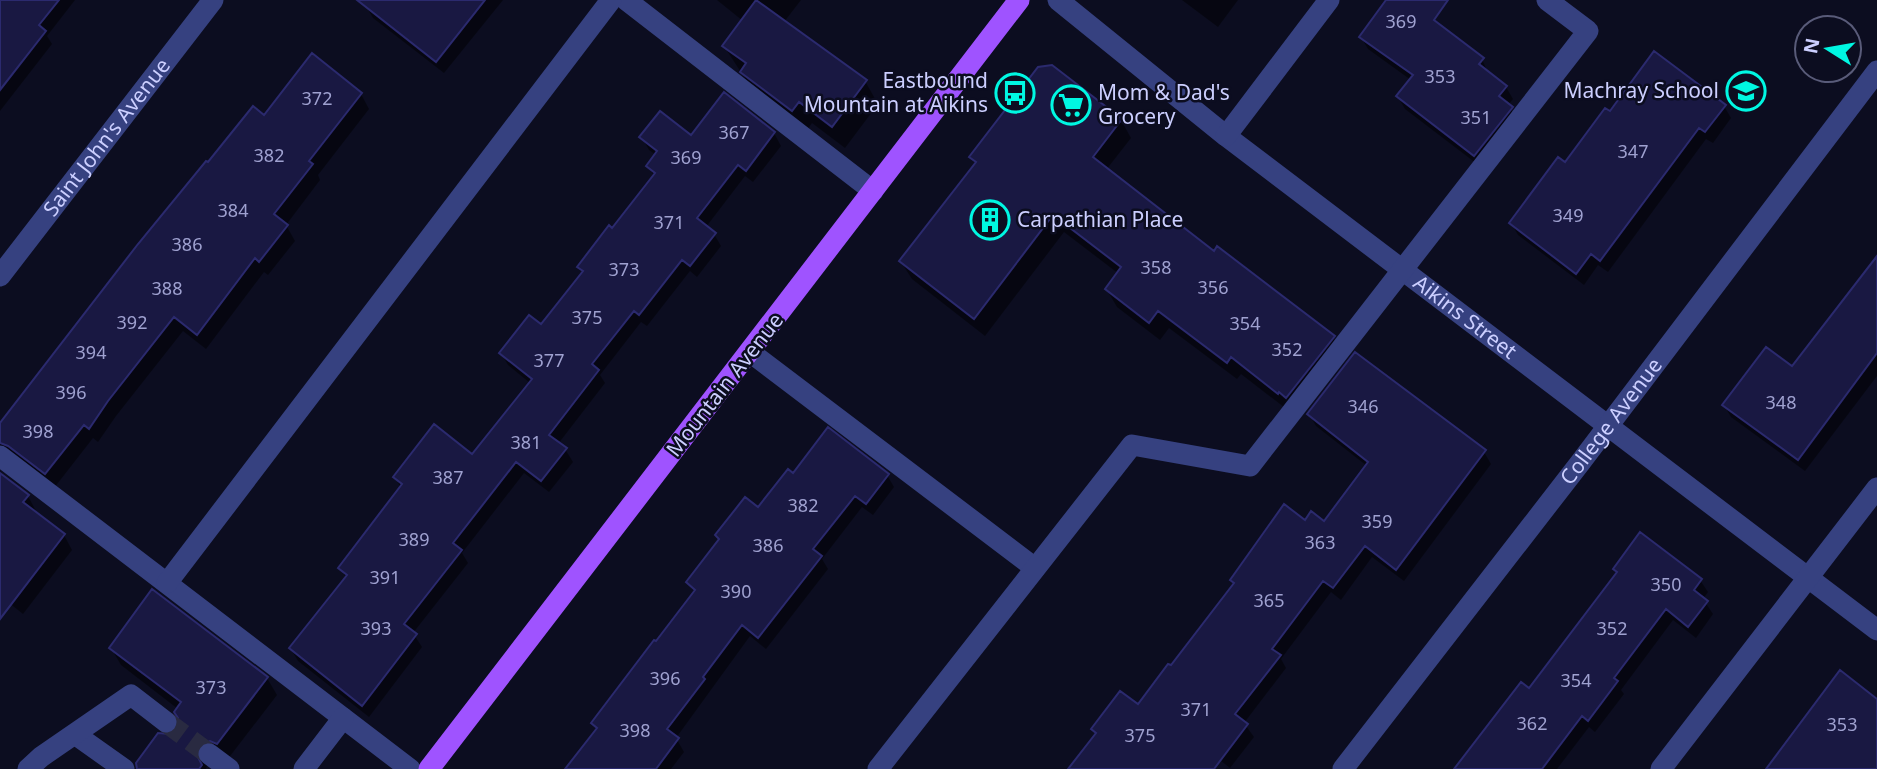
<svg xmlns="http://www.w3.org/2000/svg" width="1877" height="769" viewBox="0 0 1877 769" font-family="'Noto Sans',sans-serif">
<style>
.shadow{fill:#0007}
.building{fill:#191842;stroke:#2b2a6e;stroke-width:2}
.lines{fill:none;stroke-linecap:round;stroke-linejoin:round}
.minor-tunnel{stroke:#292a41;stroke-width:21;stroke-dasharray:21 10;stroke-linecap:butt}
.minor{stroke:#364180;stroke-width:21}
.major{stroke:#9f53ff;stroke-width:21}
.labels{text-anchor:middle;stroke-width:5;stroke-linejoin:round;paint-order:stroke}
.number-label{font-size:18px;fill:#9fa1d0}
.poi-label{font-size:21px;fill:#cccfff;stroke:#0c0d20;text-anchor:end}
.street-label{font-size:21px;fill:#cccfff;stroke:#0c0d20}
</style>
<rect width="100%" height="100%" fill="#0c0d20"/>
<path class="shadow" d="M0 0H75L47 36 52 44 0 111Z
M371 0H503L444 73 373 18 366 6Z
M717 0H801L784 22 865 81 878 104 845 148 812 123 805 133 755 94 724 46 743 21Z
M1182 0H1238L1218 27Z
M1388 0H1391L1482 59 1488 73 1506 87 1513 99 1508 105 1518 120 1481 167 1405 109 1398 97 1411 80 1368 49 1361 37Z
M361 94 369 109 318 175 320 180 286 225 295 241 268 275 264 272 206 349 183 331 116 416 98 442 93 438 54 488 0 462V426L265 117Z
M724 95 774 133 781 146 753 182 745 176 706 227 714 234 721 246 697 277 690 271 647 326 641 322 600 375 605 383 558 444 565 449 573 462 549 492 524 473 462 553 468 563 413 633 422 647 369 717 298 661 291 649 347 579 340 568 401 488 395 477 473 457 530 383 508 365 501 353 542 327 583 274 579 267 613 230 654 176 648 166 656 155 649 150 642 137 691 138Z
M1724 106 1731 118 1713 143 1706 139 1608 272 1598 265 1584 285 1518 235 1511 223 1610 114Z
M1121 120 1131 138 1106 170 1214 253 1333 337 1344 355 1289 411 1241 374 1237 379 1169 328 1160 340 1117 307 1107 290 1119 274 1064 232 985 336 912 279 901 262 976 164 971 157Z
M1877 257V376L1805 471 1731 417 1724 405 1792 368Z
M1309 414 1484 452 1491 464 1404 581 1372 557 1341 600 1331 592 1281 659 1286 668 1244 723 1254 737 1230 768 1216 757 1207 769H1070L1096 735 1093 729 1138 707 1171 668 1235 584 1232 580 1306 522 1324 523 1367 466 1316 426Z
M0 475 28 496 36 511 35 513 64 535 72 550 23 614 3 598 0 603Z
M793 475H887L894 487 873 515 862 507 822 559 828 569 766 649 750 636 676 738 684 752 671 769H567L597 731 593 723 695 593 688 583 720 541 717 536 759 509Z
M1615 569 1700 580 1708 592 1703 599 1713 614 1696 638 1673 620 1621 690 1624 694 1595 732 1589 727 1557 769H1456L1529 690 1618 574Z
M111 648 267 678 277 695 227 760 208 763 206 769H144L171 736 178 730V709L121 665Z"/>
<path class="building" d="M0 0H59L39 25 46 31 0 90Z
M357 0H485L436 62Z
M756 0 867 80 832 127 799 102 792 111 740 72 746 63 722 46Z
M1386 0H1448L1434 20 1484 58 1479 64 1507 86 1499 96 1513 107 1474 156 1396 96 1413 75 1359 37Z
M1654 51 1726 105 1705 132 1699 128 1600 261 1591 254 1576 274 1509 223 1558 157 1565 162 1605 108 1610 111Z
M312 53 362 93 309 161 313 164 274 214 288 225 259 262 255 258 197 335 174 317 108 401 89 429 84 425 45 474 8 446 0 443V423L138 244 206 161 208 162 253 106 264 115Z
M1052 65 1122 119 1093 157 1214 251 1217 246 1335 336 1286 398 1279 392 1278 394 1231 357 1227 363 1158 311 1149 323 1105 289 1121 267 1053 215 974 319 899 261 976 162 969 157 1038 67Z
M724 92 775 132 746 171 738 165 697 218 716 233 690 266 682 260 639 315 634 311 592 364 599 370 549 435 567 448 541 481 516 462 453 543 462 550 404 624 417 634 362 706 289 648 347 575 338 568 402 484 393 477 434 424 472 454 532 379 499 353 529 315 541 324 583 271 577 267 609 225 612 228 655 173 646 166 657 151 639 137 660 111 691 135Z
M1877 256V353L1798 460 1722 405 1766 347 1792 366Z
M1355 352 1486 450 1396 570 1365 546 1333 588 1323 581 1272 649 1281 655 1235 714 1248 724 1214 769H1068L1096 733 1091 729 1120 691 1138 704 1168 664 1171 665 1234 583 1230 580 1284 504 1305 520 1311 511 1324 521 1368 462 1307 414Z
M828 427 889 474 866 504 855 496 813 549 822 556 758 638 742 625 703 677 705 679 667 729 679 738 656 769H565L597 728 591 723 654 640 656 641 695 590 686 582 719 539 715 535 745 497 758 507 788 469 793 473Z
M0 473 29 495 23 502 65 534 0 619Z
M1640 532 1702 579 1694 590 1708 601 1688 627 1666 609 1614 678 1618 681 1588 721 1582 716 1542 769H1454L1521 682 1529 688 1617 572 1613 569Z
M152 589 268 677 217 744 210 741 199 746 196 753 202 765 199 769H137L136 763 158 733 170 734 177 729 178 718 174 712 181 702 109 648Z
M1840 670 1877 699V769H1766Z"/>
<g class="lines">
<path class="minor-tunnel" d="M166 722 209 754"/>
<g class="minor">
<path d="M626 0 873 191"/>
<path id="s1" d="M1058 0 1226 136 1877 630"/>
<path d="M1226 136 1329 0"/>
<path id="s2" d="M0 276 213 0"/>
<path d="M750 352 1035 568"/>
<path d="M0 456 410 769"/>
<path d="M167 583 611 0"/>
<path d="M76 735 124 769"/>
<path d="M209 754 229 769"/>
<path d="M28 769 41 757 131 695 166 722"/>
<path d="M304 769 343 718"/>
<path d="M878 769 1132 445 1250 466 1588 31 1547 0"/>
<path id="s3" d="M1343 769 1580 463 1877 71"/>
<path d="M1661 769 1877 488"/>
</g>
<path class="major" d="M429 769 1019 0"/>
</g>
<defs>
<g id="school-ring" transform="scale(2.0125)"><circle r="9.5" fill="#0c0d20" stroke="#00f7e2" stroke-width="1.5"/><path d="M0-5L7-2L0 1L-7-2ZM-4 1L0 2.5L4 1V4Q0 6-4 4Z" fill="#00f7e2"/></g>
<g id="bus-ring" transform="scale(2.0125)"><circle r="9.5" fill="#0c0d20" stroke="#00f7e2" stroke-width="1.5"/><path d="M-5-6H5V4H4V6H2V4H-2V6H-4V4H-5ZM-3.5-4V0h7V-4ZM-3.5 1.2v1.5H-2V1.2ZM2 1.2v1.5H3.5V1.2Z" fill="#00f7e2"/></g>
<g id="supermarket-ring" transform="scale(2.0125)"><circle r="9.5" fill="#0c0d20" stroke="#00f7e2" stroke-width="1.5"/><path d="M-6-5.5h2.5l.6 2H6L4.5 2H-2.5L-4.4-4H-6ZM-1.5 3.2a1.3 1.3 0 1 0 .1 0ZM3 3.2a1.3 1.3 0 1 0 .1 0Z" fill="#00f7e2"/></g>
<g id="building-ring" transform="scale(2.0125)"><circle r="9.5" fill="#0c0d20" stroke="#00f7e2" stroke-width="1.5"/><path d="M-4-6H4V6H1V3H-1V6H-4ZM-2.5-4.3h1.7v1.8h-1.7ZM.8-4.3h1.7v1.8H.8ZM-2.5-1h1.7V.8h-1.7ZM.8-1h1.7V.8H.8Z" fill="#00f7e2"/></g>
</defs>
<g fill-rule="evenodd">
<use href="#school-ring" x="1746" y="91"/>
<use href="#bus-ring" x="1015" y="93"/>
<use href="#supermarket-ring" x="1071" y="105"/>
<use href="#building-ring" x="990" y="220"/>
</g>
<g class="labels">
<g class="number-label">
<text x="1401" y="28">369</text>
<text x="1440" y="83">353</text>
<text x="317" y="105">372</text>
<text x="1476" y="124">351</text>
<text x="734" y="139">367</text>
<text x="1633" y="158">347</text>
<text x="269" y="162">382</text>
<text x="686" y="164">369</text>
<text x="233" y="217">384</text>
<text x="1568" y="222">349</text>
<text x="669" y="229">371</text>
<text x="187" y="251">386</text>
<text x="1156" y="274">358</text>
<text x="624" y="276">373</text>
<text x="1213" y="294">356</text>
<text x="167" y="295">388</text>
<text x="587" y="324">375</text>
<text x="132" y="329">392</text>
<text x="1245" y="330">354</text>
<text x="1287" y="356">352</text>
<text x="91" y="359">394</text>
<text x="549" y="367">377</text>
<text x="71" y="399">396</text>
<text x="1781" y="409">348</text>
<text x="1363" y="413">346</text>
<text x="38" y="438">398</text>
<text x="526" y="449">381</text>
<text x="448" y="484">387</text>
<text x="803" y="512">382</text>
<text x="1377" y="528">359</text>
<text x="414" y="546">389</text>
<text x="1320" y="549">363</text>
<text x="768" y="552">386</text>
<text x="385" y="584">391</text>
<text x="1666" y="591">350</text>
<text x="736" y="598">390</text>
<text x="1269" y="607">365</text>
<text x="376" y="635">393</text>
<text x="1612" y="635">352</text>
<text x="665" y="685">396</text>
<text x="1576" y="687">354</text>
<text x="211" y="694">373</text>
<text x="1196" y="716">371</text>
<text x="1532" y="730">362</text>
<text x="1842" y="731">353</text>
<text x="635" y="737">398</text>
<text x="1140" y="742">375</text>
</g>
<g class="poi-label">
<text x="988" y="88">Eastbound<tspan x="988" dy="24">Mountain at Aikins</tspan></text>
<text x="1719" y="98">Machray School</text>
<text x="1098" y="100" text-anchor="start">Mom &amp; Dad's<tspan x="1098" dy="24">Grocery</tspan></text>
<text x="1017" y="227" text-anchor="start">Carpathian Place</text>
</g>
<g class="street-label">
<text dy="7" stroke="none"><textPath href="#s2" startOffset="175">Saint John's Avenue</textPath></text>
<text dy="7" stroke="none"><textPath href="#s1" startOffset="516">Aikins Street</textPath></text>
<text transform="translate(725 385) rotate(-52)" y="7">Mountain Avenue</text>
<text dy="7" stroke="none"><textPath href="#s3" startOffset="439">College Avenue</textPath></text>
</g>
</g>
<g transform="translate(1828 49) rotate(281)"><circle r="33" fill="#0c0d20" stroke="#595b79" stroke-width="2"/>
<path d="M0-5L12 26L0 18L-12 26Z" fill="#00f7e2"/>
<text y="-10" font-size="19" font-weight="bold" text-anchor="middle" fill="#cccfff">N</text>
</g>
</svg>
